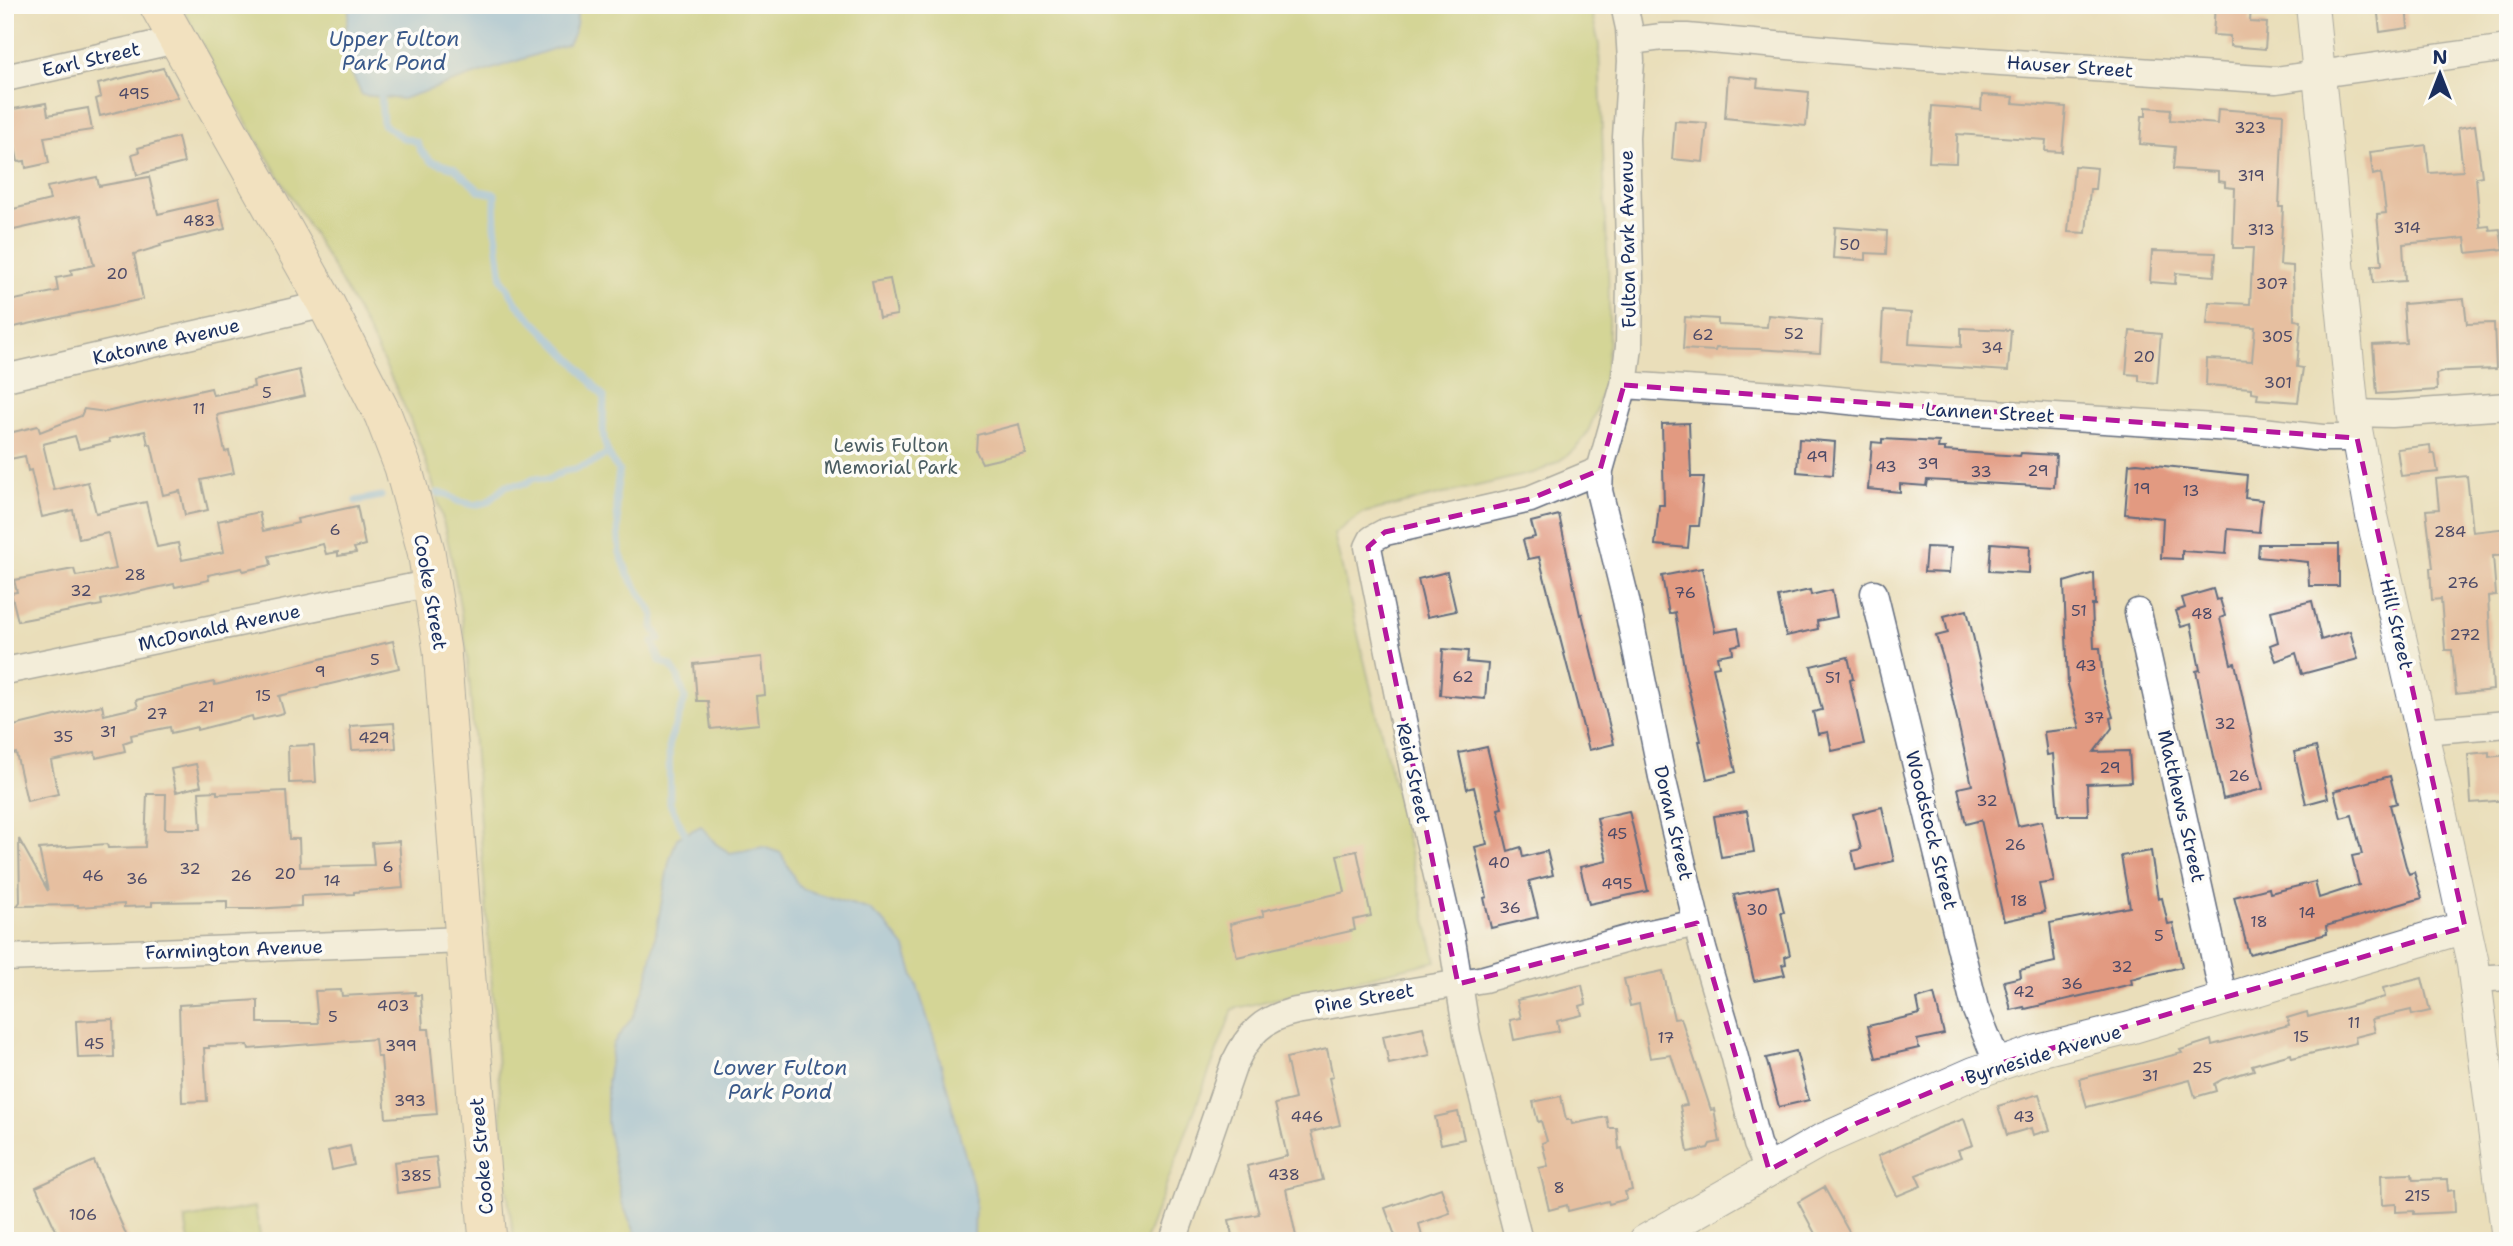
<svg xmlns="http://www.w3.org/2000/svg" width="2513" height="1246" viewBox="0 0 2513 1246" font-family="'Shantell Sans',sans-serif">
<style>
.green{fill:#bac96c;stroke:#6a7c65;stroke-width:2}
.water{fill:#82baf2;stroke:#4e74a8;stroke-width:2}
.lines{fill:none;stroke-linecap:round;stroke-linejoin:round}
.stream{stroke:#82baf2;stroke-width:7}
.building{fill:#e29a81}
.minor-casing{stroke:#636c7e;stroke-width:29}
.tertiary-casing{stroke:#636c7e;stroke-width:34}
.secondary-casing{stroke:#636c7e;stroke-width:39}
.minor{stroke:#fff;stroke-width:26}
.tertiary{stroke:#fff;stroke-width:32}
.secondary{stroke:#fde5c5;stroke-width:37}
.marked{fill:none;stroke:#b5179e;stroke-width:5;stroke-dasharray:14 9;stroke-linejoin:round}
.labels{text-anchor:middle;stroke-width:7;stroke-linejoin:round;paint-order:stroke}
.number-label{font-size:16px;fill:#4d4a67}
.street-label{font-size:19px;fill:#1b2f5e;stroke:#fdfcf7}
.park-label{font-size:19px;fill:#4b5d62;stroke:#fdfcf7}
.water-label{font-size:21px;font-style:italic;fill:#3a598a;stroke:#fdfcf7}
</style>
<rect width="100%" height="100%" fill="#fdfcf7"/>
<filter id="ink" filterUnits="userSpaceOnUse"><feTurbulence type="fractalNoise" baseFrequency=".0143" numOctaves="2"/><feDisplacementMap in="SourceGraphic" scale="14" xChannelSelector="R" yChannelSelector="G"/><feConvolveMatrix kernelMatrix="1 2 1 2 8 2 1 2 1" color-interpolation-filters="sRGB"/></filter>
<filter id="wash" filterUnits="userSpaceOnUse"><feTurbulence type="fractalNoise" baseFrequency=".00686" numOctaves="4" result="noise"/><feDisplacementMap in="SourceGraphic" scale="28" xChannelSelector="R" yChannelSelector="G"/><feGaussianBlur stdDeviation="1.57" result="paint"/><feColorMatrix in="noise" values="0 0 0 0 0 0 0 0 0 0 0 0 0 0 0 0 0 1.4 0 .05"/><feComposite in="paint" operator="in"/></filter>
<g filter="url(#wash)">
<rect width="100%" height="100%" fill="#eadeba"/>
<path class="green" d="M181 5H1590L1599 45C1601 104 1603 163 1606 222 1608 290 1618 365 1589 429 1579 451 1558 463 1537 472L1363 513 1334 534 1436 961 1233 1009 1145 1241H514L507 1190 468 663C458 585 445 508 416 435 356 283 255 151 181 5Z
M255 1207 261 1241H189L185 1219Z"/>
<path class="water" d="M349 5H577C578 21 576 31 568 44L402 99 362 95C355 77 340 58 344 38 346 26 350 17 349 5Z
M701 826 716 844 730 853 763 847 781 853 796 882 803 889 870 910 886 924 905 948 936 1045 975 1193 974 1241H639L622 1203 607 1124V1082L613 1044 634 1015 647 981 669 862 677 838Z"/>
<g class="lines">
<path class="stream" d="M381 97 383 124 401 137 417 142 421 151 431 161 454 168 480 191 495 194V225L502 279 517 304 575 363 604 397C603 429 599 445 619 471L616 496 620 553 628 574 654 615 653 627 660 639 653 642 660 661 671 666 678 677 685 699 669 743 670 804 685 834
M437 493 447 494 457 501 474 505 487 502 507 485 525 484 534 478 548 480 564 471 575 469 594 462 606 454
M356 501 381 496"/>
</g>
<g id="blocks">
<path class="building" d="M2215 5H2251L2250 22 2267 23 2265 49 2230 46V36L2213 35Z
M2377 5H2406L2408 28 2380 32Z
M163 68 178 97 100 116 96 99 101 97 98 84Z
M1728 76 1758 79 1757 87 1809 92 1806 126 1725 118Z
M1982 95 2014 97 2013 103 2066 107 2062 152 2045 151 2046 140 1957 134 1956 163 1929 162 1932 106 1981 110Z
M46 103 48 115 88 108 92 130 44 137 49 163 26 168 25 161 18 162 8 110Z
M2146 107 2171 109 2170 120 2217 124 2218 109 2283 114 2279 207H2283L2280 265 2293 266 2294 320 2301 321 2297 367 2303 368 2298 402 2257 399 2258 393 2252 392V388L2206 385 2207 359 2252 361 2255 327 2207 324 2209 302 2250 304 2253 248H2233L2235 188 2225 187V182L2218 181V172L2173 169 2175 147 2140 144 2142 116H2146Z
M1675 121 1707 123 1703 162 1672 159Z
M2475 125 2482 176 2476 177 2480 227 2489 226 2490 230 2500 229 2503 249 2467 253 2465 238 2403 244 2405 281 2373 283 2372 265H2382L2377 214 2386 213 2381 173 2373 175 2370 152 2426 145 2429 173 2463 171 2458 128Z
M178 137 184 163 137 175 132 154 139 152 138 148Z
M2074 166 2097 168 2095 189H2090L2086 233 2068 232Z
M97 177 99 186 149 177 158 214 218 200 225 229 160 244 161 246 134 254 143 299 5 329V302L58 291 56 278 72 275 71 270 94 265 81 215 5 232V211L50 200 47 187Z
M1835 227 1887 231 1886 254 1866 253V260L1833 258Z
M2152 251 2216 253 2214 276 2176 273 2175 284 2150 282Z
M890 279 897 315 879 318 872 282Z
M2464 299 2467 324 2494 323 2496 369 2447 371 2436 374 2437 390 2377 394 2373 345 2406 343 2403 304Z
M1883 311 1911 313 1909 344 1961 347V328L2011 330 2008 371 1880 363Z
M1768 315 1822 320 1820 353 1757 349 1716 348 1715 351 1683 349 1685 317 1718 319V325L1767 327Z
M2130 331 2161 334 2157 383 2139 381V375L2126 374Z
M299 370 305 396 217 415 225 452 229 451 234 473 201 480 208 510 185 515 180 491 163 495 151 444H148L145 431 109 439 110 442 79 449 75 436 43 444 54 490 88 482 96 513 146 502 157 547 178 543 182 560 224 552 218 521 259 512 263 531 298 523 297 519 357 506 365 545 354 548 356 553 338 556V552L326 554 323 544 269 556 271 565 243 571 242 568 208 575 209 580 175 587 174 584 101 600 102 605 18 621 11 593 17 592 14 580 74 569 76 576 116 569 108 533 79 539 73 510 42 517 31 470 28 471 25 456 5 460V434L38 426 40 432 81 416 84 409 106 412 211 388 213 395 254 387 253 381Z
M1689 423 1691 477H1704L1699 526H1690L1688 548 1655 545 1659 505H1664L1662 424Z
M1019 424 1025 453 982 463 976 451 977 435Z
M1799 439 1835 442 1833 475 1797 472Z
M1882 439 1939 442 1938 448H1945V451L2020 456 2021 453 2056 455 2054 487 1927 480 1926 486 1900 484V492L1868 489 1872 442 1882 443Z
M2430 445 2431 454H2435L2438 472 2401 476 2397 449Z
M2137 463 2247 475 2245 498 2262 500 2259 532 2228 529 2226 554 2182 551V559L2161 558 2163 518 2125 514 2129 464Z
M2467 476 2473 532 2508 528V555L2493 556 2496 595 2488 596 2493 690 2456 694 2452 650H2445L2441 599 2432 600 2430 568H2433L2426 510 2439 509 2436 479Z
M1559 515 1580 615 1582 614 1614 744 1589 750 1539 557 1528 559 1523 540 1535 537 1531 522Z
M1991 543 2030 546 2029 573 1989 571Z
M2259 544H2339V586H2309L2308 562 2258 557Z
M1926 547 1951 548 1949 573 1924 572Z
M1702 568 1715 632 1738 628 1741 644 1732 646 1733 653 1717 656 1719 666 1713 667 1736 772 1707 779 1699 741H1701L1685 673 1675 612 1669 614 1662 576Z
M1447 572 1456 611 1427 617 1418 579Z
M2094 573 2095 605H2092L2094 648H2100L2103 683 2113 717 2110 718 2112 728 2094 752 2129 751 2131 782 2087 784 2088 815H2058L2053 754 2047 755 2044 732 2080 728 2068 685 2064 582Z
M2213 589 2216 600 2220 599 2225 616 2220 618 2231 664 2235 663 2263 789 2223 799 2196 671 2200 670 2191 624 2181 627 2176 611 2185 608 2182 598Z
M1810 590 1811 595 1832 590 1837 617 1817 621 1818 629 1786 636 1778 597Z
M2312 601 2321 640 2350 631 2358 659 2302 674 2296 653 2276 661 2270 645 2278 642 2271 611Z
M1967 610 2018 826 2042 821 2054 882 2039 884 2045 912 2004 921 1981 820 1966 824 1958 788 1972 785 1944 661 1936 636 1948 633 1944 616Z
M393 641 399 668 279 696 284 713 253 720 252 716 197 730V727L171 733 170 727 131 735 132 740 123 743 125 751 96 758 95 752 51 761 58 794 27 801 16 753 5 756V728L102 705 104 715 138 707 136 700 214 682 215 685Z
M1443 649 1468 651 1467 662 1488 664 1485 699 1440 695Z
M762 657 765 695 756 696 759 724 711 729 708 701H697L694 664Z
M1848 657 1853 679 1850 680 1852 690 1864 744 1832 751 1828 732 1818 734 1813 712 1822 710 1811 666Z
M394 723 396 748 352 750 350 726Z
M314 745 316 782 289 783 288 746Z
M1487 747 1502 808 1498 809 1508 851 1521 847 1523 857 1547 851 1553 875 1529 881 1538 917 1491 928 1484 898 1487 897 1475 847 1487 844 1474 787 1467 789 1459 753Z
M2316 747 2328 798 2306 804 2294 752Z
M2489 752V757L2508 755V800L2471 803 2468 754Z
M196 764 201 786 176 792 171 769Z
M2390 776 2397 803 2390 805 2407 870 2409 874 2414 872 2422 898 2326 926 2327 934 2249 954 2234 897 2269 888 2270 893 2315 882 2319 898 2359 885 2352 856 2362 854 2352 815 2341 818 2334 791Z
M217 791V794L286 791 289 839H299L300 867 374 865 372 843 399 841 403 888 354 892V894L301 896V906L256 909H227V901L152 902V906L124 907V904L78 907V905L17 906 20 902 19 839 48 891 39 849 107 844 108 848 145 847 147 794H166L165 829H201L199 792Z
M1882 807 1894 861 1856 870 1852 851 1861 849 1853 814Z
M1629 811 1648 891 1589 904 1580 867 1607 861 1597 818Z
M1747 811 1754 852 1721 857 1714 816Z
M1357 851 1371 916 1353 920 1355 930 1237 957 1230 924 1264 916 1262 911 1345 892 1337 855Z
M2151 851 2158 899 2162 898 2168 924 2173 923 2182 967 2142 976 2131 979 2132 984 2025 1009 2024 1007 2011 1010 2004 981 2021 977 2020 970 2055 962 2050 923 2130 907 2121 856Z
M1778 886 1784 912H1781L1790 955 1785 957 1786 964 1782 965 1785 975 1754 981 1734 895Z
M1663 971 1674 1019 1681 1018 1711 1110 1714 1109 1720 1142 1710 1144 1708 1148 1688 1152 1680 1106 1687 1105 1671 1055 1650 1058 1639 1004 1630 1006 1624 979Z
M2422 978 2430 1011 2412 1015 2411 1010 2372 1019 2375 1032 2355 1037 2356 1043 2292 1058 2291 1054 2252 1065 2254 1070 2223 1079 2214 1084 2216 1091 2195 1097 2190 1080 2087 1107 2079 1079 2182 1053 2180 1050 2211 1040 2212 1045 2289 1025 2287 1018 2307 1012 2308 1017 2385 997 2383 988Z
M1582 985 1586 1004 1580 1006 1582 1015 1557 1021 1559 1031 1514 1040 1510 1020 1521 1018 1517 1000Z
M341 990 342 996 415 992V995H421L423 1029H429L437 1114 386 1118 381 1057H377L375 1039 249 1049 248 1045 209 1046V1048H204L207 1101 182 1102 179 1005 258 1000V1023H318L315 991Z
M1934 994 1944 1034 1917 1040 1919 1048 1876 1058 1868 1026 1920 1014 1917 999Z
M113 1019 114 1057 78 1058 76 1021Z
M1423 1027 1430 1055 1389 1064 1383 1036Z
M1327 1049 1333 1077 1329 1078 1340 1125 1311 1132 1323 1180 1286 1189 1297 1241H1233L1229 1220 1259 1214 1247 1166 1287 1156 1275 1104 1295 1099 1286 1058Z
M1796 1051 1809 1100 1779 1107 1766 1058Z
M2039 1094 2050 1130 2033 1135 2031 1128 2007 1135 1998 1106Z
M1561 1096 1566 1120H1571L1572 1124 1607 1117 1609 1128H1617L1619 1149 1622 1148 1632 1190 1625 1192 1627 1199 1609 1204 1608 1201 1568 1211 1567 1205 1549 1210 1539 1168 1548 1166 1542 1143 1547 1141 1541 1121 1538 1122 1533 1102Z
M1458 1112 1464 1139 1441 1144 1435 1117Z
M1964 1119 1973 1145 1958 1150 1961 1157 1916 1175 1921 1186 1897 1196 1878 1156 1936 1129Z
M350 1146 354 1165 332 1170 328 1151Z
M436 1157 440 1187 397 1193 394 1162Z
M94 1161 129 1241H61L36 1187Z
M2412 1174 2413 1180 2447 1179 2448 1191 2454 1190 2455 1212 2414 1214V1211L2396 1212V1204L2382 1205 2381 1175Z
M1824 1187 1854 1241H1819L1798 1202Z
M1441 1188 1450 1213 1419 1224 1423 1241H1397L1385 1208Z"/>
</g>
</g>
<g filter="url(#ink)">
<use href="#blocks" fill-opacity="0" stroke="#636c7e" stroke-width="2"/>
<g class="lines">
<g class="minor-casing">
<path id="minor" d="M1624 5 1629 28 1631 61 1626 137 1630 278 1629 347 1624 385 1600 470 1599 491 1626 600 1662 777 1703 949 1734 1054 1757 1144 1769 1170
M1631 41 1662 37H1687L1879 54 2276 80 2508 48
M5 78 176 40
M5 378 326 304
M1624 385 1808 397 1930 409 2246 429 2322 438H2357
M2353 413 2392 414 2508 406
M1874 593 1975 1008 1998 1064
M2138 612 2224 1000
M5 671 432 583
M2422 731 2508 724
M5 958 464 940
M2475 979 2508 977
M1173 1241 1234 1064C1248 1034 1263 1018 1296 1011L1484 979 1641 935 1697 923
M1519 1241 1467 1034 1452 940 1416 785 1368 547 1372 539 1385 532 1530 499 1600 470"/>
</g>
<g class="tertiary-casing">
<path id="tertiary" d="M2312 5 2353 413 2372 516 2438 802 2473 964 2508 1239
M1645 1241 1822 1140 1974 1073 2038 1051 2130 1028 2465 927"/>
</g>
<g class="secondary-casing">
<path id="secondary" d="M158 5 326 304 383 415 403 467 426 551 442 650 480 1151 488 1241"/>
</g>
<use href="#minor" class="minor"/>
<use href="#tertiary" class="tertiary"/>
<use href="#secondary" class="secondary"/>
</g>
</g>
<path d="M0 0H2513V1246H0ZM1624 385 2357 438 2465 927 1998 1064 1857 1123 1769 1170 1697 923 1458 984 1368 547 1385 532 1530 499 1600 470Z" fill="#eadeba" fill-opacity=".55" fill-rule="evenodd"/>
<path class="marked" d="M1624 385 2357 438 2465 927 1998 1064 1857 1123 1769 1170 1697 923 1458 984 1368 547 1385 532 1530 499 1600 470Z"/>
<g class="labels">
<g class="number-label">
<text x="134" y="99">495</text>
<text x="2250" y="133">323</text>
<text x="2251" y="181">319</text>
<text x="199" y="226">483</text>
<text x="2407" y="233">314</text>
<text x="2261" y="235">313</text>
<text x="1850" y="250">50</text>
<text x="117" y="279">20</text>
<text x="2272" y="289">307</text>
<text x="1794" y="339">52</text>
<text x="1703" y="340">62</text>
<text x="2277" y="342">305</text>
<text x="1992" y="353">34</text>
<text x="2144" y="362">20</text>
<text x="2278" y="388">301</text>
<text x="267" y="398">5</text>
<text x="199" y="414">11</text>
<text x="1817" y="462">49</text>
<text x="1928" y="469">39</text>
<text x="1886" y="472">43</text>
<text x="2038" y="476">29</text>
<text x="1981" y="477">33</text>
<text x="2142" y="494">19</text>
<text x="2191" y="496">13</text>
<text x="335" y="535">6</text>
<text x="2450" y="537">284</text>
<text x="135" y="580">28</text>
<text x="2463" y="588">276</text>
<text x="81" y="596">32</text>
<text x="1685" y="598">76</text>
<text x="2079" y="616">51</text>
<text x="2202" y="619">48</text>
<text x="2465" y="640">272</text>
<text x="375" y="665">5</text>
<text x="2086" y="671">43</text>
<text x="320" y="677">9</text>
<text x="1463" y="682">62</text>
<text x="1833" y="683">51</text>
<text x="263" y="701">15</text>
<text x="206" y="712">21</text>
<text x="157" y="719">27</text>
<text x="2094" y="723">37</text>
<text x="2225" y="729">32</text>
<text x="108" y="737">31</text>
<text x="63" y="742">35</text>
<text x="374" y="743">429</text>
<text x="2110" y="773">29</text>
<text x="2239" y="781">26</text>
<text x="1987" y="806">32</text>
<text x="1617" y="839">45</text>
<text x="2015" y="850">26</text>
<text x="1499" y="868">40</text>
<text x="388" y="872">6</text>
<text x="190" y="874">32</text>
<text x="285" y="879">20</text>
<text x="93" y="881">46</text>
<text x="241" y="881">26</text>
<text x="137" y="884">36</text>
<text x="332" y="886">14</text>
<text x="1617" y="889">495</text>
<text x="2019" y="906">18</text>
<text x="1510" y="913">36</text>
<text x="1757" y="915">30</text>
<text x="2307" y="918">14</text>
<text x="2259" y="927">18</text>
<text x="2159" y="941">5</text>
<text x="2122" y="972">32</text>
<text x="2072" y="989">36</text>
<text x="2024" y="997">42</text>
<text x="393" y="1011">403</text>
<text x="333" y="1022">5</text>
<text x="2354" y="1028">11</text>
<text x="2301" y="1042">15</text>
<text x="1666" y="1043">17</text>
<text x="94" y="1049">45</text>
<text x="401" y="1051">399</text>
<text x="2202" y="1073">25</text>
<text x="2150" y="1081">31</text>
<text x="410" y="1106">393</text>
<text x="1307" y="1122">446</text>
<text x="2024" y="1122">43</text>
<text x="1284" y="1180">438</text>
<text x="416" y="1181">385</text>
<text x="1559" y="1193">8</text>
<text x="2417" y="1201">215</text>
<text x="83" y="1220">106</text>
</g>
<g class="street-label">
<text transform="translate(91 59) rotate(-13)" y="7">Earl Street</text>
<text transform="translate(2070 66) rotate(4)" y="7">Hauser Street</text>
<text transform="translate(1627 239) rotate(-91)" y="7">Fulton Park Avenue</text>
<text transform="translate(166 341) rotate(-13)" y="7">Katonne Avenue</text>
<text transform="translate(1990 412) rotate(3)" y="7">Lannen Street</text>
<text transform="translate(431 592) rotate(80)" y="7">Cooke Street</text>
<text transform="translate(2397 624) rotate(77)" y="7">Hill Street</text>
<text transform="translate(219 627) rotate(-12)" y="7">McDonald Avenue</text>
<text transform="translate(1414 773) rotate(78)" y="7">Reid Street</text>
<text transform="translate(2182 806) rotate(77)" y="7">Matthews Street</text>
<text transform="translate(1674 823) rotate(77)" y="7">Doran Street</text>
<text transform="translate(1932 830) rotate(76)" y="7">Woodstock Street</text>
<text transform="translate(234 949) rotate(-2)" y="7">Farmington Avenue</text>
<text transform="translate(1364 998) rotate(-10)" y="7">Pine Street</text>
<text transform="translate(2043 1054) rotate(-17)" y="7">Byrneside Avenue</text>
<text transform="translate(481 1156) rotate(-95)" y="7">Cooke Street</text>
</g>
<g class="park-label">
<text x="891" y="452">Lewis Fulton<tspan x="891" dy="22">Memorial Park</tspan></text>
</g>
<g class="water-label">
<text x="394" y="46">Upper Fulton<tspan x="394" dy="24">Park Pond</tspan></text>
<text x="780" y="1075">Lower Fulton<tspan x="780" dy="24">Park Pond</tspan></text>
</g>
</g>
<rect width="2513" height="1246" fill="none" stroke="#fdfcf7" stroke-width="28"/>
<g transform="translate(2440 74)" stroke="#fdfcf7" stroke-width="5" paint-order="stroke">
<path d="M0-5L12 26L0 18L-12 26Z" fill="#1b2f5e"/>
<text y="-10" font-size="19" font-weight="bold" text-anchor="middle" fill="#1b2f5e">N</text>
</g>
</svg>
